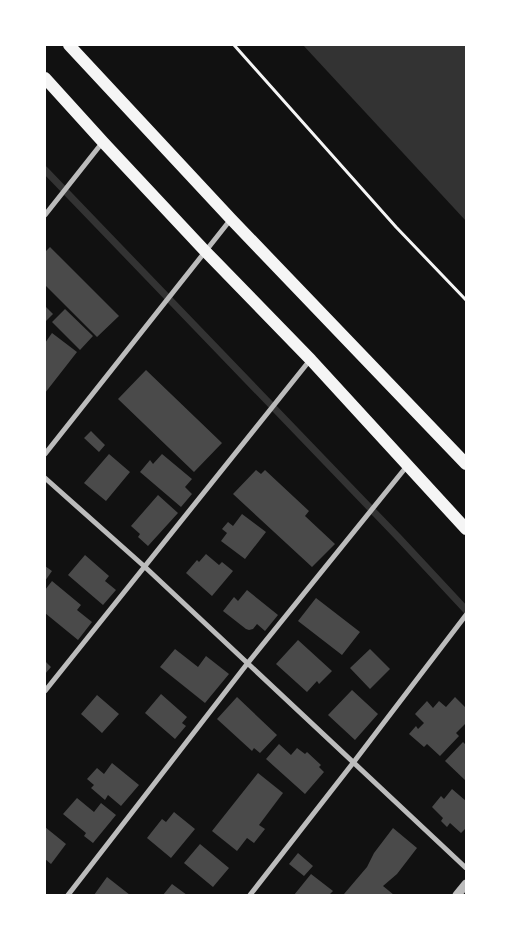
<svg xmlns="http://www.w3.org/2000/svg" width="511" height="940" viewBox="0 0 511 940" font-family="Inter,sans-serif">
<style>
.water{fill:#333}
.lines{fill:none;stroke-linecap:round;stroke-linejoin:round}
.stream{stroke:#333;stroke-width:7}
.building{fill:#4a4a4a}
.path{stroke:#f5f5f5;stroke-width:3}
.minor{stroke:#bcbcbc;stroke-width:5}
.tertiary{stroke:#bcbcbc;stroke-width:9}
.primary{stroke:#f5f5f5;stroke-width:12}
</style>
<rect width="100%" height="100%" fill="#111"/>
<path class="water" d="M303 45H466V221Z"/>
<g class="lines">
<path class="stream" d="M45 170 398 537 466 610"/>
</g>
<path class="building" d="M50 247 119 316 97 337 45 285V252Z
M45 306 53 314 45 322Z
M65 309 93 336 80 350 52 322Z
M52 333 77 352 45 393V343Z
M146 370 222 443 194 472 118 399Z
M91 431 105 445 99 452 84 438Z
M109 454 130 472 106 501 84 483Z
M162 454 192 479 185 487 192 494 181 507 140 472 150 460 153 464Z
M256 470 261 474 265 470 309 511 305 516 335 544 312 567 233 494Z
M158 495 178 513 148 546 138 537 140 534 131 526Z
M242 514 266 532 245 559 221 541 227 533 222 529 228 522 233 526Z
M206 554 219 565 222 562 233 571 212 596 186 573 197 560 199 562Z
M85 555 109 576 105 581 116 590 103 605 68 575Z
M45 566 52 571 45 581Z
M52 581 81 605 77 610 92 622 78 640 45 613V590Z
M247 590 278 615 265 631 257 624 253 629 249 630 246 629 223 611 234 597 238 601Z
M316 598 360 632 342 655 298 621Z
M298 640 332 671 319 684 317 681 307 692 276 664Z
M175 649 198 667 206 656 229 674 205 703 160 667Z
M370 649 390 669 370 689 350 668Z
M45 661 51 667 45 674Z
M352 690 378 714 355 740 328 715Z
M161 694 187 717 182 723 186 726 175 739 145 713Z
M97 695 119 714 102 733 81 714Z
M237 697 277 735 260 753 254 748 252 751 217 719Z
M455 697 466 708V723L456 733 459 736 440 756 427 744 424 747 409 734 416 726 418 729 424 723 415 714 427 701 433 708 439 701 446 707Z
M463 742 466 745V781L445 761Z
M279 744 291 755 297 748 305 754 307 752 321 765 319 767 324 772 305 794 266 759Z
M112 763 139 785 121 806 108 795 105 800 91 788 94 785 87 779 97 768 104 774Z
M258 773 283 793 259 825 265 829 254 843 247 838 237 851 212 831Z
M452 789 466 801V828L461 833 450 823 447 827 441 821 443 818 432 807 441 796 444 799Z
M77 798 94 812 101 803 116 815 93 843 84 836 86 833 63 814Z
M174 812 195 829 171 858 147 838 162 819 166 822Z
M45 827 66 844 51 864 45 859Z
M393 828 417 848 397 874 383 886 394 895H345L344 894 367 867 374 853Z
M200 844 229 868 213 887 184 863Z
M298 853 313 866 304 876 289 864Z
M311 874 333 891 329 895H294Z
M107 877 130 895H94Z
M172 884 187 895H163Z"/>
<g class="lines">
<path class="path" d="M234 45 396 227 466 300"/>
<path class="minor" d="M45 215 102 143
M45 454 231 219
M45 478 145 567 466 868
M45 691 310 360
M68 895 247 664 407 466
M250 895 353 763 466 615"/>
<path class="tertiary" d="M457 895 466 884"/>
<path class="primary" d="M69 45 231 219 466 464
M45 78 103 142 205 251 311 360 466 529"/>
</g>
<rect width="511" height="940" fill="none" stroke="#ffffff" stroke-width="92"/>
</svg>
